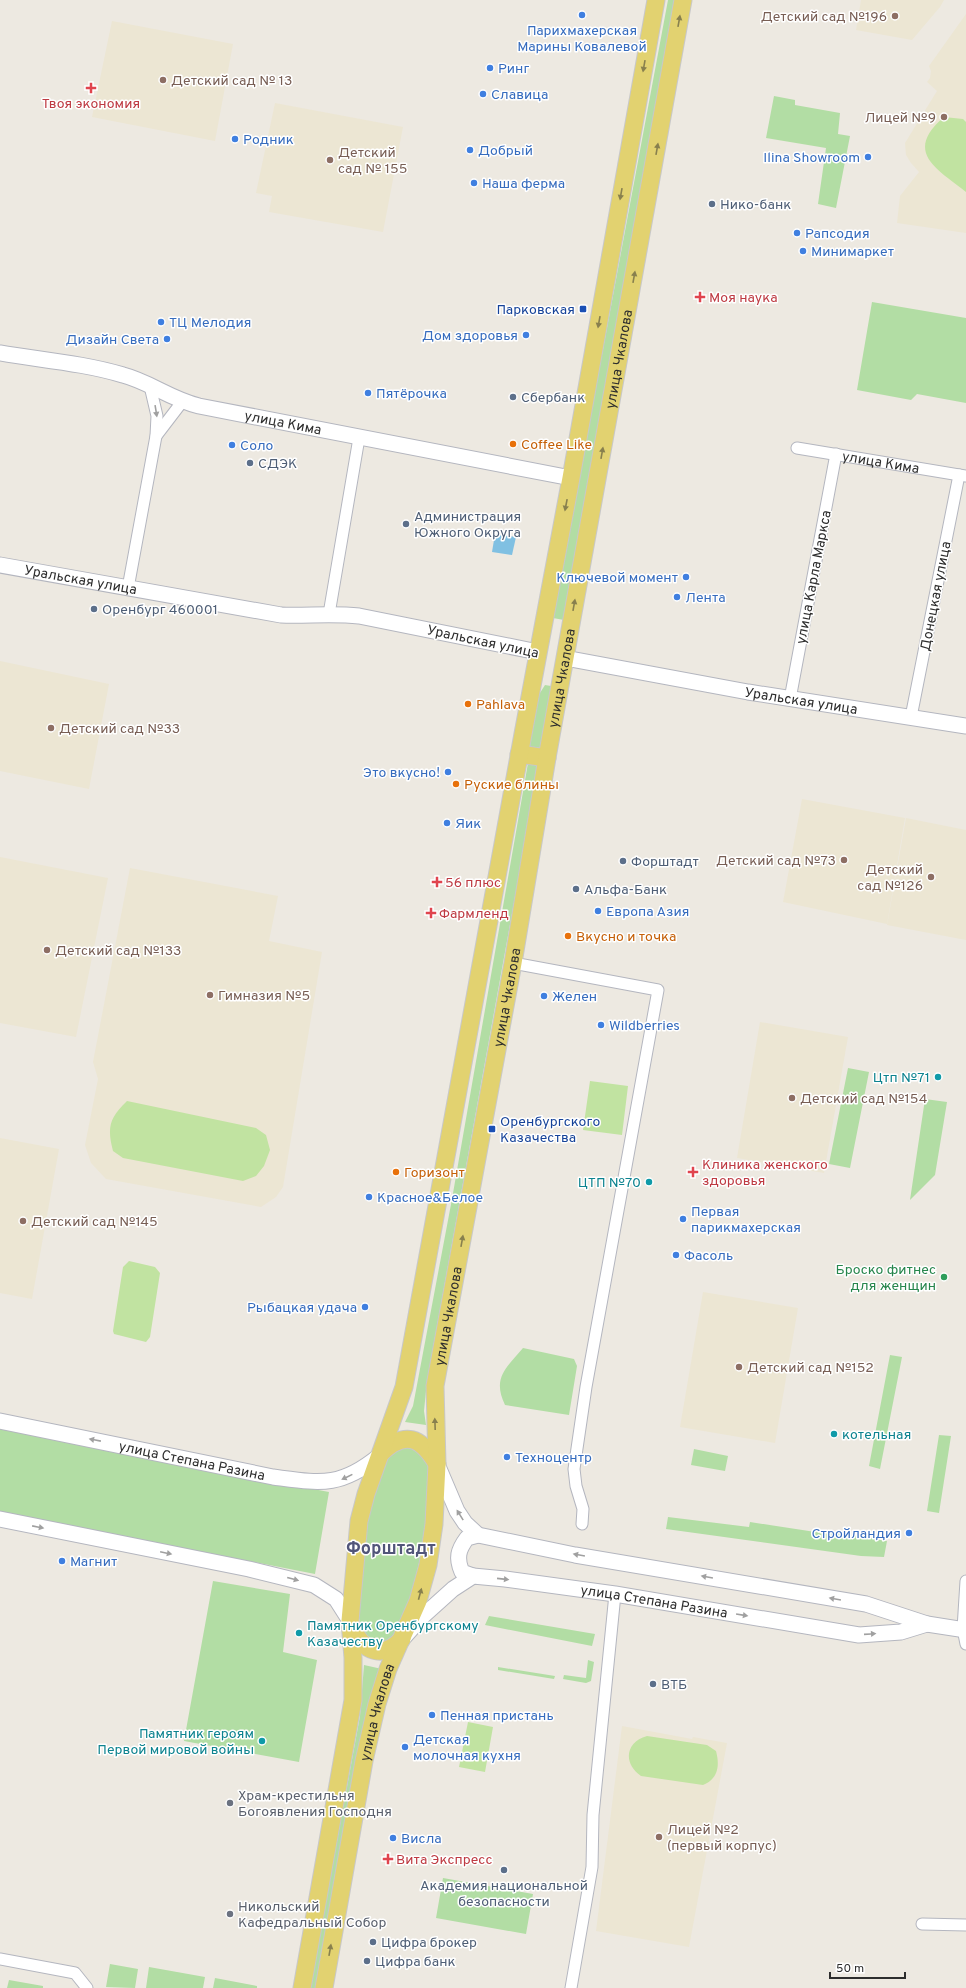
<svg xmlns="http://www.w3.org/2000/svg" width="966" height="1988" viewBox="0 0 966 1988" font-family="Overpass,sans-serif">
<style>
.education{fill:#ece6d3}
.green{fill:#b2dda4}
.pitch{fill:#c1e3a1}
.water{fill:#80c0e2}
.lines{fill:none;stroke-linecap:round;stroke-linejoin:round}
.street-casing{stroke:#b4b6bf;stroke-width:13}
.secondary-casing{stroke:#b4b6bf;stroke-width:17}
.primary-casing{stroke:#c8c8c8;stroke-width:19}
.street{stroke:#fff;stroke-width:11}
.secondary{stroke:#fff;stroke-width:15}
.primary{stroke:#e2d270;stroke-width:17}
.oneway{fill:#88804e}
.oneway2{fill:#a0a0a0}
.shop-dot{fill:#3f7fe0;stroke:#fff;stroke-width:1.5}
.education-dot{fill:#8d6e63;stroke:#fff;stroke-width:1.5}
.health-dot{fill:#e0444e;stroke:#fff;stroke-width:1.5}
.service-dot{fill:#5c6f8a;stroke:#fff;stroke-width:1.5}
.transit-dot{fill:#1a4fb4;stroke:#fff;stroke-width:1.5}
.food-dot{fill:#e8710a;stroke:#fff;stroke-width:1.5}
.culture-dot{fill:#0f9aa8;stroke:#fff;stroke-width:1.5}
.leisure-dot{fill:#2e9e5b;stroke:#fff;stroke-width:1.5}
.worship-dot{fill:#6b7280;stroke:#fff;stroke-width:1.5}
.labels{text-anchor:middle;stroke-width:3;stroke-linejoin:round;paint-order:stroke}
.education-label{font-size:14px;fill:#785e54;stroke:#fff;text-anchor:start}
.shop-label{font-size:14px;fill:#366cbe;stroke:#fff;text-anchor:start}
.health-label{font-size:14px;fill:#be3a42;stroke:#fff;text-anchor:start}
.service-label{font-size:14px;fill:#4e5e75;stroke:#fff;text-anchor:start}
.transit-label{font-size:14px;fill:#164399;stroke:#fff;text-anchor:end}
.street-label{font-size:14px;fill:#2d2d2d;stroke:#fff}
.food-label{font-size:14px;fill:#c56008;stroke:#fff;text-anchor:start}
.culture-label{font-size:14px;fill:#0d838f;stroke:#fff;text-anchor:end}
.leisure-label{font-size:14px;fill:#27864d;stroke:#fff;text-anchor:end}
.worship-label{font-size:14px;fill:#5b616d;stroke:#fff;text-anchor:start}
.district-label{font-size:18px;font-weight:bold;fill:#515579;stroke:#fff}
</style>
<rect width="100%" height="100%" fill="#ede9e1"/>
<path class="education" d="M861 0H944L940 7 912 40 856 30Z
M966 14V233L897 223 900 196 919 172 911 163 906 155 905 143 937 91 927 82 930 78 931 71 929 66Z
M112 21 233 44 215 141 92 117Z
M275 103 403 127 383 232 269 212 272 196 256 193Z
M0 661 109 684 89 789 0 771Z
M802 799 905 818 887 924 783 902Z
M906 818 966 830V940L887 925Z
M0 857 108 878 76 1037 0 1023Z
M130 868 278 896 269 941 322 952 283 1187 276 1197 261 1207 106 1179 91 1163 85 1145 98 1079 93 1062Z
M760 1022 848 1037 824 1173 737 1158Z
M0 1138 59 1149 32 1299 0 1293Z
M703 1292 798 1308 775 1443 680 1427Z
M622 1726 692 1739 693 1737 727 1743 689 1947 596 1931Z"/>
<path class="green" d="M668 0H675L564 620 553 618Z
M774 96 795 100V105L840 113 838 134 850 136 836 208 818 204 826 148 766 138Z
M872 302 966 318V403L917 394 911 400 857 390Z
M545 685 551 686 540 749 529 747 538 696Z
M528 763 539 765 427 1381 424 1411 426 1425 405 1422 413 1406 452 1199Z
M848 1068 869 1072 850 1168 829 1164Z
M925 1099 947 1102 935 1175 910 1200Z
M523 1348 574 1359 577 1366 569 1415 505 1405C492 1378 506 1368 523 1348Z
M890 1355 902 1357 880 1469 869 1466Z
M0 1429 329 1492 315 1574 0 1512Z
M939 1435 951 1436 939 1513 927 1511Z
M403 1448H411L420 1452 429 1465 428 1512 419 1563 411 1596 398 1631 391 1638 383 1642H375L365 1636 357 1613 358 1588 371 1496 384 1462 392 1453Z
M694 1449 728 1456 725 1471 691 1465Z
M668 1517 749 1527 750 1522 822 1533 823 1530 887 1541 884 1557 861 1556 666 1529Z
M213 1581 290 1594 283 1652 317 1660 299 1762 184 1741Z
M489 1616 595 1634 592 1646 485 1625Z
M588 1660 594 1662 591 1681 586 1683 563 1679 564 1675 586 1678Z
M364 1665 382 1669 318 1988H310L360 1716Z
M498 1667 555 1676 554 1679 498 1670Z
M443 1878 533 1894 526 1934 436 1918Z
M110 1964 138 1969 135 1988 106 1987Z
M149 1967 205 1977 203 1988H146Z
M215 1978 257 1986V1988H213Z
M9 1980 43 1986V1988H7Z"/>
<path class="pitch" d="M944 117 963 119 966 122V192C937 169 903 152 944 117Z
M590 1081 628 1086 622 1135 583 1130Z
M127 1101 256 1128 266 1135 270 1150 264 1166 256 1176 243 1181 123 1158 113 1151C107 1128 109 1118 127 1101Z
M129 1261 155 1267 160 1273 150 1337 146 1342 114 1334 113 1331 123 1267Z
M468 1722 493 1727 485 1772 459 1767Z
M647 1736 707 1745 716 1751C720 1766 718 1779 703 1785L641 1776C623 1764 625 1742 647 1736Z"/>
<path class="water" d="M495 534 516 537 512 555 492 552Z"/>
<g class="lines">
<g class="street-casing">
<g id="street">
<path d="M156 436 182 402"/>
<path id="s1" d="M797 448 966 476"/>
<path d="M128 588 156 436 157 416 150 386"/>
<path d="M329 614 359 438"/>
<path d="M790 699 836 454"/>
<path d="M911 717 959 475"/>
<path d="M513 963 658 990 586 1387 574 1469 576 1486 583 1509 582 1524"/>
<path d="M966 1581 963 1629 966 1644"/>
<path d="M922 1924 966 1925"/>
<path d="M0 1959 75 1973 87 1988"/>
<path d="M571 1988 592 1867 593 1815 615 1594"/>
</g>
</g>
<g class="secondary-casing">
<g id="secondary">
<path id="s2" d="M0 353C41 360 83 363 123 375 150 382 170 399 199 406L571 478"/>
<path id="s3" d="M0 565 281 615C307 616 333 613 359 616L538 652"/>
<path id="s4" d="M565 658 748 692 966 726"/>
<path id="s5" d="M0 1421 273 1477C320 1483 340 1488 379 1456"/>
<path d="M437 1464 457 1511 465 1523 478 1535 575 1555 866 1604 927 1624 966 1630"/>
<path d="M0 1519 249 1569 314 1585 336 1599 350 1621"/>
<path d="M473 1576 462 1572C456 1558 458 1550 467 1538L478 1535"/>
<path id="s6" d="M405 1636 423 1616 453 1589 473 1576 505 1579 615 1594 859 1635 901 1632 927 1624"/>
</g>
</g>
<g class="primary-casing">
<g id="primary">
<path d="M519 754 547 758"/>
<path d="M381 1453C405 1430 421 1437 437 1464"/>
<path d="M352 1627C363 1652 382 1660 402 1639"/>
<path d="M302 1988 353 1700V1658L350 1621 359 1521 366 1494 404 1387 523 734 571 478 656 0"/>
<path id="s7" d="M324 1988 364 1761 377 1704 388 1669 418 1601 428 1565 434 1524 437 1464 435 1386 513 963 547 758 683 0"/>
</g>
</g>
<use href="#street" class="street"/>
<use href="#secondary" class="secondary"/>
<use href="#primary" class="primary"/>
</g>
<defs><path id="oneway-solid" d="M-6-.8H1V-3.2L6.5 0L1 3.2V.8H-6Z"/></defs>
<g class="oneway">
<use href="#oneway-solid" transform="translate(679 21) rotate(-80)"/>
<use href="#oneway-solid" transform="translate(644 66) rotate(100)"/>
<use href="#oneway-solid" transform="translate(657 149) rotate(-80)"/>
<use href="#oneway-solid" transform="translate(621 194) rotate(100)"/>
<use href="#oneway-solid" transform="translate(634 277) rotate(-80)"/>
<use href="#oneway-solid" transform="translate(599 322) rotate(100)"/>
<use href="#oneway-solid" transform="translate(602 453) rotate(-80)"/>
<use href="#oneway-solid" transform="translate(566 505) rotate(101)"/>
<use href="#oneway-solid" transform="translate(574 605) rotate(-80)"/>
<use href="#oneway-solid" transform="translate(462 1241) rotate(-80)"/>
<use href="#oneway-solid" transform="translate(435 1424) rotate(-92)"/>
<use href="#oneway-solid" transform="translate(420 1594) rotate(-75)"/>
<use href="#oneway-solid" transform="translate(330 1950) rotate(-80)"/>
</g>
<g class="oneway2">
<use href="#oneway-solid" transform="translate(156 411) rotate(81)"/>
<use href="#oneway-solid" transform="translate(95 1440) rotate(-169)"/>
<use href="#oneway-solid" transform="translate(347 1477) rotate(154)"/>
<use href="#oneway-solid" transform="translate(460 1515) rotate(-122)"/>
<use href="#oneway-solid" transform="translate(38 1527) rotate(11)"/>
<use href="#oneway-solid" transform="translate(166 1553) rotate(12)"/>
<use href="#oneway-solid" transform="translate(579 1555) rotate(-170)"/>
<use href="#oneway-solid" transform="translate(707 1577) rotate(-170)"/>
<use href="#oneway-solid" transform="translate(293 1579) rotate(15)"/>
<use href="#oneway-solid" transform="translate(503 1579) rotate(6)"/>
<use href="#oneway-solid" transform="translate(835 1599) rotate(-170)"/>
<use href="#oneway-solid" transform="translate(742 1615) rotate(9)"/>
<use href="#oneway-solid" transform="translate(870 1634) rotate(-4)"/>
</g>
<g class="shop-dot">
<circle cx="582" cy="15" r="4"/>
<circle cx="490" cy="68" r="4"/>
<circle cx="483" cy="94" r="4"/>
<circle cx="235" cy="139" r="4"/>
<circle cx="470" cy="150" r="4"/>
<circle cx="868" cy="157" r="4"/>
<circle cx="474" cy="183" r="4"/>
<circle cx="797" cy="233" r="4"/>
<circle cx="803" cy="251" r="4"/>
<circle cx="161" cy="322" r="4"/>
<circle cx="526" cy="335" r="4"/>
<circle cx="167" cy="339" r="4"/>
<circle cx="368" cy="393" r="4"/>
<circle cx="232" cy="445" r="4"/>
<circle cx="686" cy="577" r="4"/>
<circle cx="677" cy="597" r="4"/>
<circle cx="448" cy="772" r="4"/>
<circle cx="447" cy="823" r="4"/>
<circle cx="598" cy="911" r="4"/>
<circle cx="544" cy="996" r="4"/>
<circle cx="601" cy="1025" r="4"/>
<circle cx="369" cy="1197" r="4"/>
<circle cx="683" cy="1219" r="4"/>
<circle cx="676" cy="1255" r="4"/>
<circle cx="365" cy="1307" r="4"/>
<circle cx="507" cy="1457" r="4"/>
<circle cx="909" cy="1533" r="4"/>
<circle cx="62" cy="1561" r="4"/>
<circle cx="432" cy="1715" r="4"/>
<circle cx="405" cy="1747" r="4"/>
<circle cx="393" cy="1838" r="4"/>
</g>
<g class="education-dot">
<circle cx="895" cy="16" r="4"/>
<circle cx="163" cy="80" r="4"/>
<circle cx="944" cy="117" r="4"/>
<circle cx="330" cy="160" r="4"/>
<circle cx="51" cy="728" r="4"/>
<circle cx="844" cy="860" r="4"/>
<circle cx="931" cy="877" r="4"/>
<circle cx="47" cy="950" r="4"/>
<circle cx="210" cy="995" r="4"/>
<circle cx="792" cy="1098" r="4"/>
<circle cx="23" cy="1221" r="4"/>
<circle cx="739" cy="1367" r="4"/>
<circle cx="659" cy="1837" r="4"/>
</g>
<g class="health-dot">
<path d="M89 82h4v4h4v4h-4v4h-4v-4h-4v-4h4z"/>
<path d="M698 291h4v4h4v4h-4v4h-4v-4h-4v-4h4z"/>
<path d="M435 876h4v4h4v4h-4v4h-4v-4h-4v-4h4z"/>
<path d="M429 907h4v4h4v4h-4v4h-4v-4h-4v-4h4z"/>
<path d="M691 1166h4v4h4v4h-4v4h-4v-4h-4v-4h4z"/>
<path d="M386 1853h4v4h4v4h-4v4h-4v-4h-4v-4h4z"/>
</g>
<g class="service-dot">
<circle cx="712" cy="204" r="4"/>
<circle cx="513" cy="397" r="4"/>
<circle cx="250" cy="463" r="4"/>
<circle cx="406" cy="524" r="4"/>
<circle cx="94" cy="609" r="4"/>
<circle cx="623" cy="861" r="4"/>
<circle cx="576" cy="889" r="4"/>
<circle cx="653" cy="1684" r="4"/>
<circle cx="504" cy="1870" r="4"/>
<circle cx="373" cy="1942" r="4"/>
<circle cx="367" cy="1961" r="4"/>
</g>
<g class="transit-dot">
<rect x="579" y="305" width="8" height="8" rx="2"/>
<rect x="488" y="1125" width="8" height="8" rx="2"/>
</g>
<g class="food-dot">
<circle cx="513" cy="444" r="4"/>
<circle cx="468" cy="704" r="4"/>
<circle cx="456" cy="784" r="4"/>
<circle cx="568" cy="936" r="4"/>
<circle cx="396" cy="1172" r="4"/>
</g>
<g class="culture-dot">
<circle cx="938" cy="1077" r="4"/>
<circle cx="649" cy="1182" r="4"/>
<circle cx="834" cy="1434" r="4"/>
<circle cx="299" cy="1633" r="4"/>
<circle cx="262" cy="1741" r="4"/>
</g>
<circle class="leisure-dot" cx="944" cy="1277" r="4"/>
<g class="worship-dot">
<circle cx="230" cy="1803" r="4"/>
<circle cx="230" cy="1914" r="4"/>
</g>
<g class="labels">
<g class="education-label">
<text x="887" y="21" text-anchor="end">Детский сад №196</text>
<text x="171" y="85">Детский сад № 13</text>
<text x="936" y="122" text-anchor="end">Лицей №9</text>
<text x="338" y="157">Детский<tspan x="338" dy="16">сад № 155</tspan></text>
<text x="59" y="733">Детский сад №33</text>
<text x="836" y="865" text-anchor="end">Детский сад №73</text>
<text x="923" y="874" text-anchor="end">Детский<tspan x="923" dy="16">сад №126</tspan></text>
<text x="55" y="955">Детский сад №133</text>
<text x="218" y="1000">Гимназия №5</text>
<text x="800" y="1103">Детский сад №154</text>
<text x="31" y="1226">Детский сад №145</text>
<text x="747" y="1372">Детский сад №152</text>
<text x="667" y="1834">Лицей №2<tspan x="667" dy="16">(первый корпус)</tspan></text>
</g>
<g class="shop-label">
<text x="582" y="35" text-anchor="middle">Парихмахерская<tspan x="582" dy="16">Марины Ковалевой</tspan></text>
<text x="498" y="73">Ринг</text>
<text x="491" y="99">Славица</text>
<text x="243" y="144">Родник</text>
<text x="478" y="155">Добрый</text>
<text x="860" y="162" text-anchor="end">Ilina Showroom</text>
<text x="482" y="188">Наша ферма</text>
<text x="805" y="238">Рапсодия</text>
<text x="811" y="256">Минимаркет</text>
<text x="169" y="327">ТЦ Мелодия</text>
<text x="518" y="340" text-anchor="end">Дом здоровья</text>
<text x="159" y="344" text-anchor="end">Дизайн Света</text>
<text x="376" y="398">Пятёрочка</text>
<text x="240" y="450">Соло</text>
<text x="678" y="582" text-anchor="end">Ключевой момент</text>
<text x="685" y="602">Лента</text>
<text x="440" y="777" text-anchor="end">Это вкусно!</text>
<text x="455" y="828">Яик</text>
<text x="606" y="916">Европа Азия</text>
<text x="552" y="1001">Желен</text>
<text x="609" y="1030">Wildberries</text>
<text x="377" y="1202">Красное&amp;Белое</text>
<text x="691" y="1216">Первая<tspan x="691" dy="16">парикмахерская</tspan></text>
<text x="684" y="1260">Фасоль</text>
<text x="357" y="1312" text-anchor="end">Рыбацкая удача</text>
<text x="515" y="1462">Техноцентр</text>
<text x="901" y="1538" text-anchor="end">Стройландия</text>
<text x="70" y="1566">Магнит</text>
<text x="440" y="1720">Пенная пристань</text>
<text x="413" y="1744">Детская<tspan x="413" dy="16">молочная кухня</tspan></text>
<text x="401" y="1843">Висла</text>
</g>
<g class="health-label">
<text x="91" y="108" text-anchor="middle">Твоя экономия</text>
<text x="709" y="302">Моя наука</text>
<text x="445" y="887">56 плюс</text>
<text x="439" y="918">Фармленд</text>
<text x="702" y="1169">Клиника женского<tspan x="702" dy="16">здоровья</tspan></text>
<text x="396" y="1864">Вита Экспресс</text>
</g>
<g class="service-label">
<text x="720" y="209">Нико-банк</text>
<text x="521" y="402">Сбербанк</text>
<text x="258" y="468">СДЭК</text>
<text x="414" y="521">Администрация<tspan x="414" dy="16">Южного Округа</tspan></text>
<text x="102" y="614">Оренбург 460001</text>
<text x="631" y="866">Форштадт</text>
<text x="584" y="894">Альфа-Банк</text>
<text x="661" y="1689">ВТБ</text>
<text x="504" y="1890" text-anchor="middle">Академия национальной<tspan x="504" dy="16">безопасности</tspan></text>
<text x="381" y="1947">Цифра брокер</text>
<text x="375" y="1966">Цифра банк</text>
</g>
<g class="transit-label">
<text x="575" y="314">Парковская</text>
<text x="500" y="1126" text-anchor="start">Оренбургского<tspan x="500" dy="16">Казачества</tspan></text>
</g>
<g class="street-label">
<text dy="5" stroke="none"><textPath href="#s7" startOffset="1660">улица Чкалова</textPath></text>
<text dy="5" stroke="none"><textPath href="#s2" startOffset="293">улица Кима</textPath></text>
<text dy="5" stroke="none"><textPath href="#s1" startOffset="85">улица Кима</textPath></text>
<text transform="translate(813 577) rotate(-79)" y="5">улица Карла Маркса</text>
<text dy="5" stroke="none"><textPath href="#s3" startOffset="82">Уральская улица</textPath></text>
<text transform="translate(935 596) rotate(-79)" y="5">Донецкая улица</text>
<text transform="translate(483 641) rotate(12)" y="5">Уральская улица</text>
<text dy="5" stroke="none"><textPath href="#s7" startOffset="1336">улица Чкалова</textPath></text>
<text dy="5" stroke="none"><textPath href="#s4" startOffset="240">Уральская улица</textPath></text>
<text dy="5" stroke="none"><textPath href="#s7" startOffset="1012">улица Чкалова</textPath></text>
<text dy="5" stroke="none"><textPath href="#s7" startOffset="688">улица Чкалова</textPath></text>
<text dy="5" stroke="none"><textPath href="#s5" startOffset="196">улица Степана Разина</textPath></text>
<text dy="5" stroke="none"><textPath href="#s6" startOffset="274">улица Степана Разина</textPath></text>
<text dy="5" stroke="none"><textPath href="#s7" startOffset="281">улица Чкалова</textPath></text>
</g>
<g class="food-label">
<text x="521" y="449">Coffee Like</text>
<text x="476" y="709">Pahlava</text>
<text x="464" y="789">Руские блины</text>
<text x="576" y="941">Вкусно и точка</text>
<text x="404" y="1177">Горизонт</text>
</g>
<g class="culture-label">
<text x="930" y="1082">Цтп №71</text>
<text x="641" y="1187">ЦТП №70</text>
<text x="842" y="1439" text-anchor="start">котельная</text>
<text x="307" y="1630" text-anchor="start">Памятник Оренбургскому<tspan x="307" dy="16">Казачеству</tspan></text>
<text x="254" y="1738">Памятник героям<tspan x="254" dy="16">Первой мировой войны</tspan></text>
</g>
<g class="leisure-label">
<text x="936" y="1274">Броско фитнес<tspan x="936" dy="16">для женщин</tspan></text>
</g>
<g class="worship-label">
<text x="238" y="1800">Храм-крестильня<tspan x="238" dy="16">Богоявления Господня</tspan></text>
<text x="238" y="1911">Никольский<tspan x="238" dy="16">Кафедральный Собор</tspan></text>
</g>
<g class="district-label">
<text x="391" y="1554">Форштадт</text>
</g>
</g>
<path d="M830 1972v6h75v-6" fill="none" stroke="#2d2d2d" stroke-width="2"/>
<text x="836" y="1972" font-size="12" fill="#2d2d2d" stroke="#ffffff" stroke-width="3" paint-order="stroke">50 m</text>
</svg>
